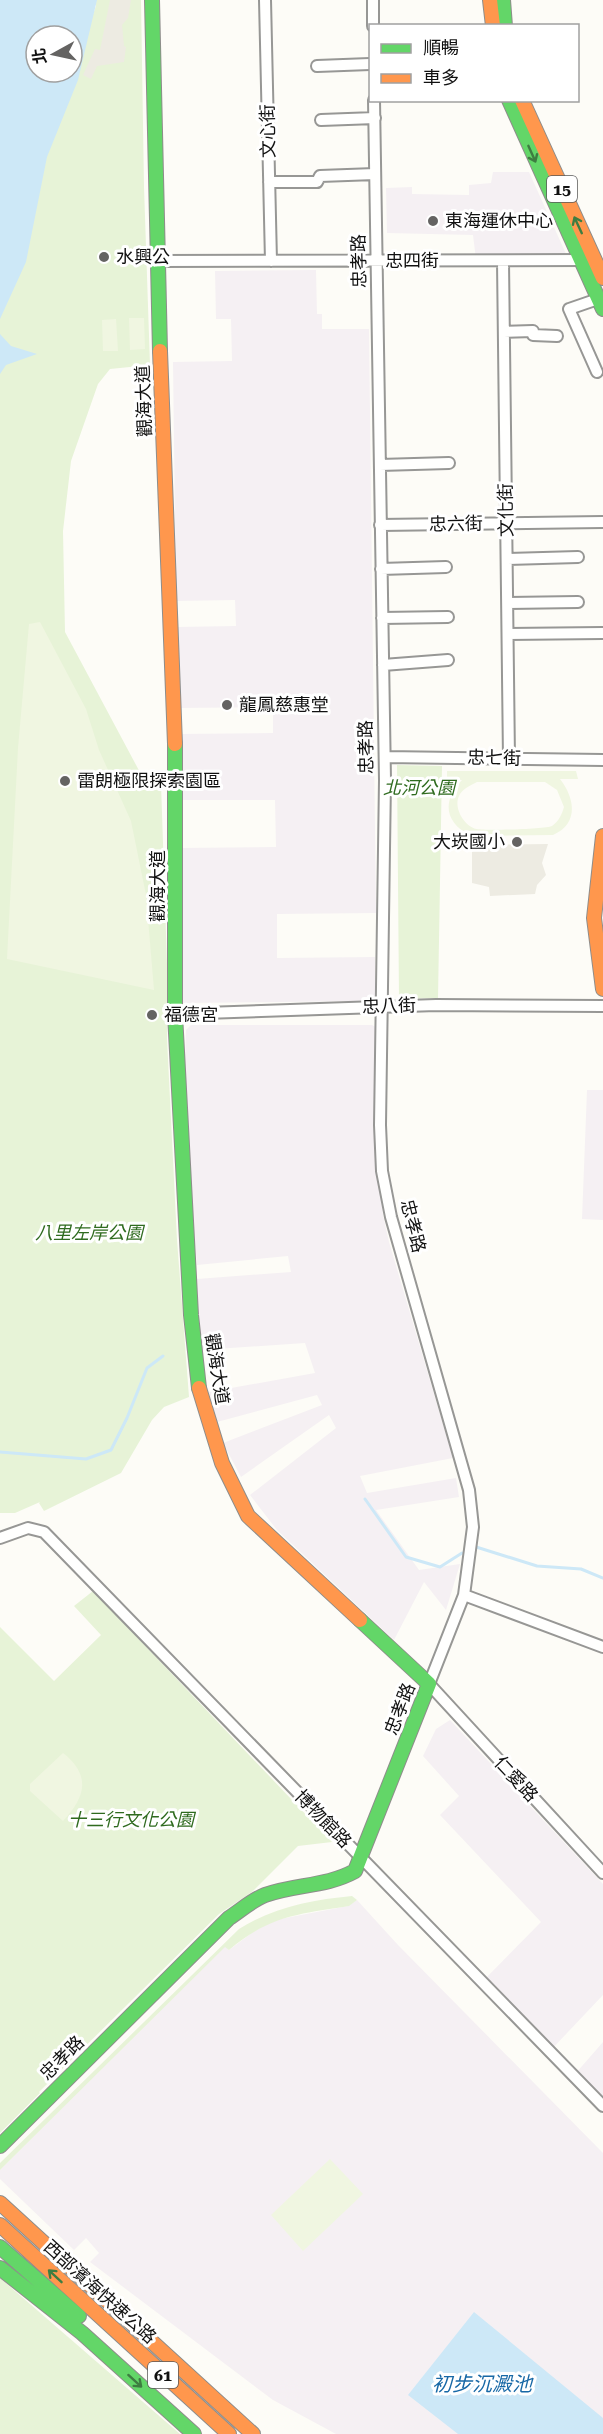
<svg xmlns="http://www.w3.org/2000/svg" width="603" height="2434" viewBox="0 0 603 2434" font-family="'Roboto Serif','Noto Sans TC',serif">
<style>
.industrial{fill:#f5f0f3}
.green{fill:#e7f3d7}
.pitch{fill:#f0f6e1;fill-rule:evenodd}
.plaza{fill:#edebe2}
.water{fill:#cde8f7;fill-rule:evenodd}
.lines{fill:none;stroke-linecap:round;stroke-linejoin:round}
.stream{stroke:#cde8f7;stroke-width:3}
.street-casing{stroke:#979795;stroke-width:14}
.fast-casing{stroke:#8e8d8b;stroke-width:16}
.slow-casing{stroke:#8e8d8b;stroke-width:16}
.street{stroke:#fffffe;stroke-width:10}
.fast{stroke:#63d668;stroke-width:14}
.slow{stroke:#ff974d;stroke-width:14}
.oneway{stroke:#3e7d41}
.poi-dot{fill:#646362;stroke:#fff;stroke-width:2}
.labels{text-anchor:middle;stroke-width:6;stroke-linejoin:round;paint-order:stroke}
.shield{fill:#fff;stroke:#585858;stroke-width:1.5}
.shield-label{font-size:16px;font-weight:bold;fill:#111}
.street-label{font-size:18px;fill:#111;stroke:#fff}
.poi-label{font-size:18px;fill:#111;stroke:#fff;text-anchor:start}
.park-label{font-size:18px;font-style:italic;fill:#2f6b1f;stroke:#fff}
.water-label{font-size:20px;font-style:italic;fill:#1768a6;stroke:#fff}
</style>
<rect width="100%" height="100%" fill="#fdfcf7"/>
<path class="industrial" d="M493 172H529L567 256 476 259 473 235 387 233 386 188 412 187V194L469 195V185L491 183Z
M316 270 317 314H322V329H369L376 913 277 914V958L375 957V1001L182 1003 180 848 276 847 275 800H180L179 734 273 733V707L178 708 177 627 236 626 235 600 176 601 173 362 232 361 231 319H216L215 271Z
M191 1025H372L377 1028 376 1155 383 1215 389 1242 453 1458 360 1476 367 1493 456 1478 459 1497 376 1510 419 1570 460 1564 446 1610 424 1582 394 1640 277 1530 250 1495 336 1428 329 1415 241 1477 223 1443 322 1405 317 1395 217 1422 209 1392 315 1373 305 1343 201 1350 197 1279 291 1272 288 1256 197 1265 188 1159 185 1057 186 1030Z
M587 1090H603V1220L582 1219Z
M450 1720 603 1884V1995L550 2051 484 1980 541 1922 440 1815 459 1796 423 1756 436 1729Z
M357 1900 398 1945 603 2153V2434H336L273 2400 90 2262 99 2253 86 2238 74 2250 0 2179V2170L225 1946 229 1950 261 1926 280 1919 348 1906Z
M603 2042V2098L576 2073Z"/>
<path class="green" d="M95 0H141L144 187 150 365 110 369 98 384 71 461 63 531 65 632 143 778 161 783 168 994 167 1039 177 1240 189 1397 164 1407 152 1420 121 1473 44 1511 39 1503 40 1502 15 1513H0V274L96 6Z
M397 765 442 766 438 998 399 999Z
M93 1591 332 1842 298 1846 252 1892 219 1914 39 2092 40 2093 0 2133V1627L54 1681 101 1635 74 1606Z
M352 1896 357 1900 349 1906C298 1914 269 1916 229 1950L225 1947 0 2170V2163L239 1929C274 1907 311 1900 352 1896Z
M0 2278 180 2434H0Z"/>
<path class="pitch" d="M129 318H144L145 349 130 350Z
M116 319 118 351H103L102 320Z
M40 622 86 709 99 750 131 821 146 895 154 990 7 959 18 748 29 624Z
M447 771H576L578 779H560C575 798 579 824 553 835L471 836C444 822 442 801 462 780L447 779ZM477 782H545L557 790 564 807C562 814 559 821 552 826 545 829 486 831 477 829 465 827 453 808 459 796 462 789 471 785 477 782Z
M63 1753C91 1775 86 1797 63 1821L30 1791V1784Z
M330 2159 363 2194 303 2251 271 2215Z"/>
<path class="plaza" d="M110 0H131L128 18 122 25 124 46 126 47 124 62 97 66 91 79 83 75 95 49 100 50Z
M548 844 542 863 546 875 537 885 535 894 490 896 489 887 472 883V845Z"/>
<path class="water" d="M0 0H97L78 80 47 157 26 262 0 319ZM36 36H72V72H36Z
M0 334 11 346 37 354 6 365 0 374Z
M474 2312 603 2418V2434H458L408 2395Z"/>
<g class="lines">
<path class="stream" d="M0 1452 86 1459 111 1450 127 1418 147 1368 163 1356
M365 1499 406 1557 440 1567 462 1553
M473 1546 537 1566 581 1569 603 1578"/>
<g class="street-casing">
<path id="street" d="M265 0 271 261
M373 0V26
M317 66 370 64
M374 100 385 780 380 1125 382 1171 391 1217 469 1490 473 1527 464 1595 429 1684 603 1873
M321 120 375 118
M269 182H317L320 176 375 174
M157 261 586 260
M503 262 509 758
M504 332 533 331V335L557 336
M597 372 569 309 598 299
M380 465 449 463
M380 525 603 522
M507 559 578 557
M381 569 446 567
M508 603 578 602
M382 618 448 617
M508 634 603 633
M383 665 448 660
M385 757 603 760
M175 1014 436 1005 603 1006
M0 1538 28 1528 44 1532 603 2106
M464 1595 603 1647"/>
</g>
<g class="fast-casing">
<path id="fast" d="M152 0 160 351
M503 0 505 26
M509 100 603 309
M175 744V1014L191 1315 199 1388
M0 2146 229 1918C240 1911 252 1900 265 1895 295 1884 326 1887 355 1871L429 1684 360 1620
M0 2247 79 2316
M0 2268 82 2333 194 2434"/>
</g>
<g class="slow-casing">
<path id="slow" d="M490 0 493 26
M522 100 603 278
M160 351 175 744
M603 836 594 918 603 989
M199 1388 222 1463 248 1516 360 1620
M0 2203 253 2434
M0 2225 229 2434"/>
</g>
<use href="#street" class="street"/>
<use href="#fast" class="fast"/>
<use href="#slow" class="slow"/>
</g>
<defs><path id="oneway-shaft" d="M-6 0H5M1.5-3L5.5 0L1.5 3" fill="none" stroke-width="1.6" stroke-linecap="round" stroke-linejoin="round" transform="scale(1.5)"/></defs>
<g class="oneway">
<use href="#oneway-shaft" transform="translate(532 154) rotate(66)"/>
<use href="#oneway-shaft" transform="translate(578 225) rotate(-115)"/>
<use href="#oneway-shaft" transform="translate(55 2276) rotate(-137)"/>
<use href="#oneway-shaft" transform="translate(135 2381) rotate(42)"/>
</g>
<g class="poi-dot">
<circle cx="433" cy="221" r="6"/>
<circle cx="104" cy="257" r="6"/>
<circle cx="227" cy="705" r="6"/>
<circle cx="65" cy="781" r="6"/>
<circle cx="517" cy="842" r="6"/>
<circle cx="152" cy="1015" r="6"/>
</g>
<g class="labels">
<g class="shield">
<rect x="547" y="176" width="30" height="26" rx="4.5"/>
<rect x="148" y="2362" width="30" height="26" rx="4.5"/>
</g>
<g class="shield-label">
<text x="562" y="195">15</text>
<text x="163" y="2381">61</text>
</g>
<g class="street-label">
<text transform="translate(268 131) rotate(-91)" y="6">文心街</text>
<text transform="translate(359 261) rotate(-91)" y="6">忠孝路</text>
<text x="412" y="267">忠四街</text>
<text transform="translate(144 401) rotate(-92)" y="6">觀海大道</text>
<text transform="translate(506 510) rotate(-91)" y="6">文化街</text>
<text transform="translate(456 524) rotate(-1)" y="6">忠六街</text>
<text transform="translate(366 747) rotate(-91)" y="6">忠孝路</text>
<text transform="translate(494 758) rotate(1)" y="6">忠七街</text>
<text transform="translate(158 886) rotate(-90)" y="6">觀海大道</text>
<text transform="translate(389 1006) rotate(-2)" y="6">忠八街</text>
<text transform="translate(413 1226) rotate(76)" y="6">忠孝路</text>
<text transform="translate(217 1369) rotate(81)" y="6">觀海大道</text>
<text transform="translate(400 1709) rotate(-69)" y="6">忠孝路</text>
<text transform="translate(516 1779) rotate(47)" y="6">仁愛路</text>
<text transform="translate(323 1819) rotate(46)" y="6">博物館路</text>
<text transform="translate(62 2058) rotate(-45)" y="6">忠孝路</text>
<text transform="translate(100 2292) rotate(42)" y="6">西部濱海快速公路</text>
</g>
<g class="poi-label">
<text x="445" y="227">東海運休中心</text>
<text x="116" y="263">水興公</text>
<text x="239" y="711">龍鳳慈惠堂</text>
<text x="77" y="787">雷朗極限探索園區</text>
<text x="505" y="848" text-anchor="end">大崁國小</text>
<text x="164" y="1021">福德宮</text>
</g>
<g class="park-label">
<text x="419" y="794">北河公園</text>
<text x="89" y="1239">八里左岸公園</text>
<text x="131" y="1826">十三行文化公園</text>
</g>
<g class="water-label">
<text x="482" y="2391">初步沉澱池</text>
</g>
</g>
<rect x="369" y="24" width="210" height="78" fill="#ffffff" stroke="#a0a0a0" stroke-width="1.5"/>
<rect x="381" y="44" width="30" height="9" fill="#63d668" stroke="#a0a0a0" stroke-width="1.5"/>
<text x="423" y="54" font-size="18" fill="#111111">順暢</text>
<rect x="381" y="74" width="30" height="9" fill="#ff974d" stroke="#a0a0a0" stroke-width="1.5"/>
<text x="423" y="84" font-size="18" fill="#111111">車多</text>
<g transform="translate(54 54) rotate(262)"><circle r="28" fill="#ffffff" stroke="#a0a0a0" stroke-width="1.5"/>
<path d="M0-4.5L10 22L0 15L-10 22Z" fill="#646362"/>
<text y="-9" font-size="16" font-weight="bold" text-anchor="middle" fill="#111111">北</text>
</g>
</svg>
